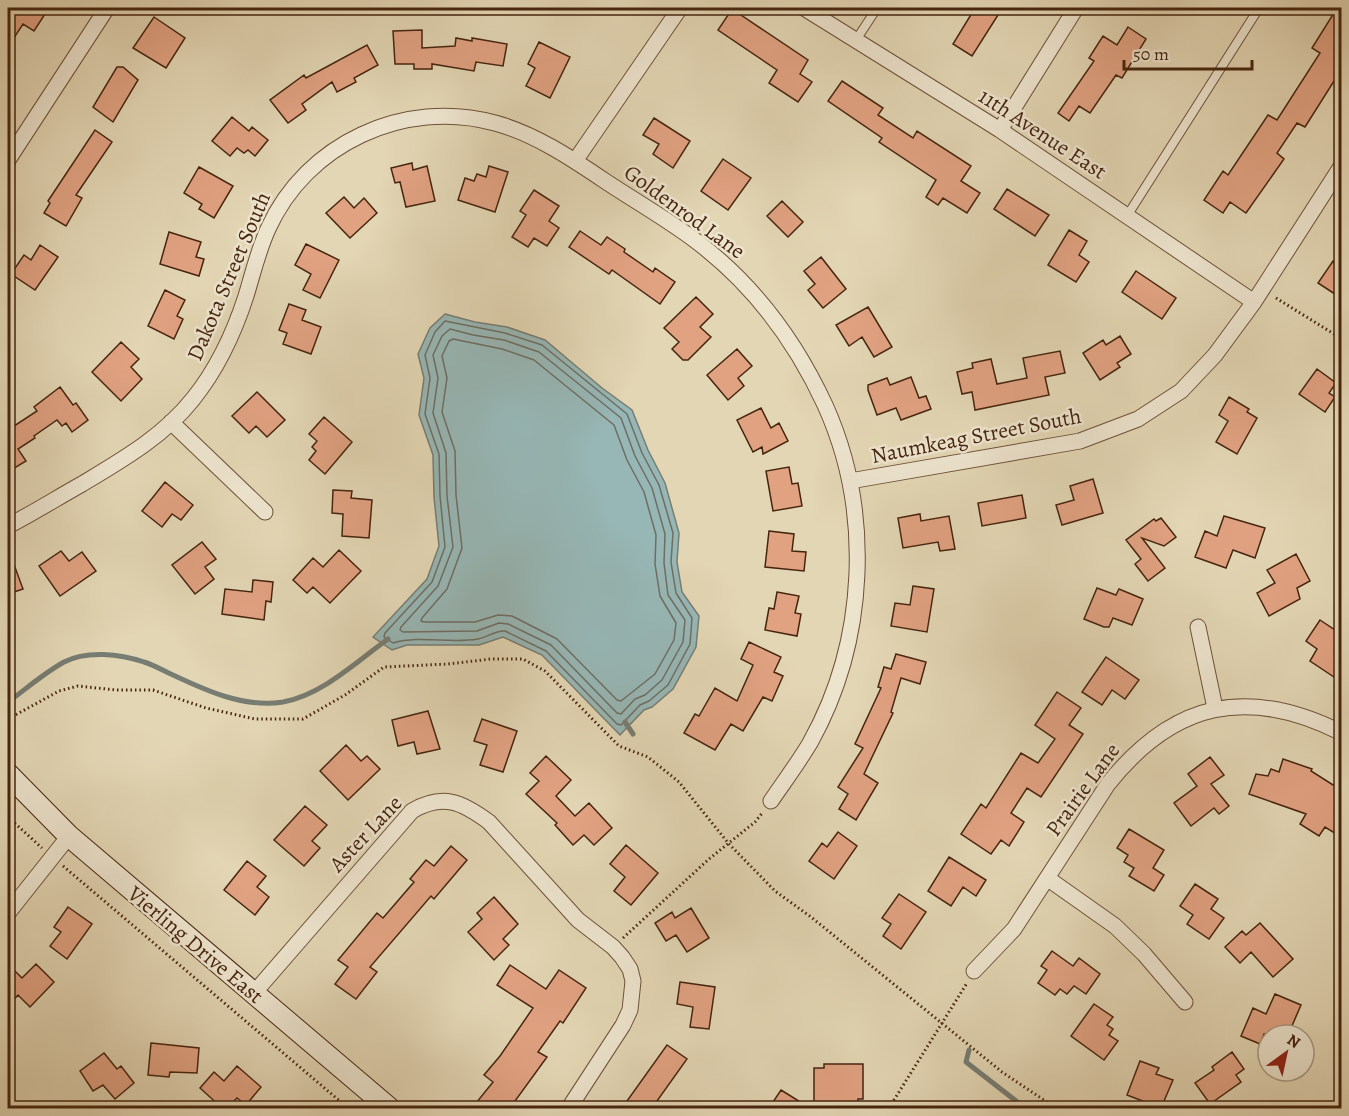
<svg xmlns="http://www.w3.org/2000/svg" width="1349" height="1116" viewBox="0 0 1349 1116" font-family="Alegreya,serif">
<style>
.water{fill:#97b7b6;stroke:#777d73;stroke-width:1.5}
.lines{fill:none;stroke-linecap:round;stroke-linejoin:round}
.shore{stroke:#6e6e62;stroke-width:1.5}
.stream{stroke:#777d73;stroke-width:5}
.building{fill:#e1a282;stroke:#46250f;stroke-width:1.5}
.lane-casing{stroke:#6d5138;stroke-width:10}
.street-casing{stroke:#6d5138;stroke-width:17}
.secondary-casing{stroke:#46250f;stroke-width:23}
.path{stroke:#46250f;stroke-width:3;stroke-dasharray:1.5 3;stroke-linecap:butt}
.lane{stroke:#ede4ce;stroke-width:8}
.street{stroke:#ede4ce;stroke-width:15}
.secondary{stroke:#ede4ce;stroke-width:21}
.labels{text-anchor:middle;stroke-width:5;stroke-linejoin:round;paint-order:stroke}
.street-label{font-size:22px;fill:#46250f;stroke:#ede4ce}
</style>
<rect width="100%" height="100%" fill="#e3d6b4"/>
<filter id="stains"><feTurbulence type="fractalNoise" baseFrequency=".00333" numOctaves="4"/><feColorMatrix values="0 0 0 0 .2 0 0 0 0 .09 0 0 0 0 .02 0 0 0 .5 -.17"/></filter>
<radialGradient id="worn" r=".72"><stop offset=".6" stop-color="#630" stop-opacity="0"/><stop offset="1" stop-color="#630" stop-opacity=".3"/></radialGradient>
<path class="water" d="M445 314 475 322 507 327 545 340 602 388 632 410 648 450 665 483 679 533 677 562 682 592 699 616 696 647 673 689 652 707 644 710 620 735 542 655 503 637 479 645H407L392 650 373 637 427 579 439 546 434 497 433 455 419 415 424 378 418 354 430 328Z"/>
<g class="lines">
<path class="shore" d="M445 321 505 333 542 345 627 414 642 453 659 485 673 533 671 562 676 593 692 618 690 644 668 685 649 701 640 705 621 725 617 724 546 651 505 631C496 630 488 637 478 639 450 644 421 635 393 643L384 637 385 633 432 582 445 547 440 496 439 454 425 414 430 378 425 355 435 332Z
M450 329 473 335 504 340 539 352 621 418 635 456 652 488 665 534 664 563 668 595 685 620 683 642 662 680 645 695 635 699 621 714 617 713 551 645 508 624 499 623 477 631 403 632 400 630 401 627 438 586 453 547 447 496 446 453 433 413 438 378 433 355 442 336Z
M453 339 502 349 534 360 614 425 627 460 644 492 656 535 655 564 660 596 676 623 674 640 655 674 621 701 617 700 557 639 512 616 498 615 475 622H424L421 621 422 618 447 589 462 548 456 495 455 451 442 412 447 378 442 356 449 341Z"/>
<path class="stream" d="M8 702C26 689 44 673 64 662 87 650 120 654 144 662 154 665 164 671 173 675 207 691 244 708 283 702 322 695 356 662 388 639
M625 722 633 734
M969 1050 966 1062 1025 1108"/>
</g>
<path class="building" d="M8 8H34L45 14 34 31 23 24 8 47Z
M975 8H986L998 15 972 56 953 44Z
M1337 8H1341V70L1305 127 1297 123 1277 153 1284 159 1246 213 1230 202 1223 213 1204 200 1223 171 1228 175 1268 115 1277 120 1320 53 1312 48Z
M732 9 808 60 800 74 812 82 798 102 769 83 777 70 718 30Z
M154 17 185 38 166 68 133 48Z
M1128 27 1146 39 1122 78 1116 75 1090 113 1079 106 1069 121 1058 113 1094 61 1089 58 1103 36 1117 45Z
M422 30V48L455 46 456 38 472 41V38L507 44 503 66 476 62 474 71 432 64V69H414V64H395L393 31Z
M539 42 570 57 550 98 526 86 535 68 528 64Z
M367 45 378 65 354 78 356 82 337 92 332 82 302 104 306 110 288 123 270 100 304 75 306 78Z
M117 67H123L138 80 113 122 93 107Z
M842 81 883 108 878 115 913 138 917 131 971 166 961 181 980 193 967 213 943 198 938 205 926 197 936 180 879 142 882 138 828 101Z
M232 117 249 131 252 127 268 140 255 156 248 150 244 153 237 148 230 156 212 141Z
M654 118 690 141 673 168 653 154 659 144 643 135Z
M95 130 112 142 76 195 82 198 66 226 44 213 50 203 48 201Z
M723 159 751 178 728 210 701 191Z
M412 163 413 170 427 166 435 201 406 207 400 182 395 183 391 168Z
M489 166 508 172 495 212 458 200 465 178 474 181 477 174 486 177Z
M199 167 233 186 214 218 199 209 202 204 184 193Z
M1007 189 1049 215 1035 236 994 209Z
M534 190 559 206 549 221 559 228 547 246 534 238 528 247 512 237 526 215 520 211Z
M344 197 354 208 364 198 377 213 350 238 326 213Z
M782 201 803 222 788 237 767 216Z
M1069 230 1087 241 1079 255 1089 262 1076 282 1048 265Z
M580 231 601 245 607 237 625 249 624 252 653 272 655 268 675 282 660 304 612 270 609 274 569 247Z
M169 232 201 242 196 257 204 259 199 276 160 264Z
M306 244 339 260 320 298 303 290 311 274 295 265Z
M40 245 58 257 35 290 11 274 24 255 31 260Z
M821 257 846 289 823 308 808 290 815 284 804 271Z
M1333 261 1341 267V298L1318 283Z
M1136 271 1176 298 1162 319 1122 292Z
M165 290 185 300 177 316 183 319 174 339 148 326Z
M696 297 713 314 700 327 711 337 688 360H683L672 349 679 342 664 328Z
M289 304 306 310 302 320 321 327 311 354 283 344 287 333 279 330Z
M868 307 892 347 874 357 862 337 849 346 836 325Z
M1120 336 1131 354 1117 363 1120 367 1100 380 1083 353 1103 340 1106 345Z
M121 342 139 359 131 367 142 379 121 401 92 372Z
M737 349 752 366 738 378 744 386 728 400 707 375Z
M1060 351 1065 373 1045 377 1049 395 975 410 972 392 962 394 957 372 973 368 972 363 991 359 997 384 1027 378 1023 358Z
M1317 369 1336 383 1329 393 1335 397 1325 412 1299 394Z
M911 377 919 398 926 396 931 409 901 420 896 408 877 415 868 390V385L887 378 890 385Z
M60 387 73 405 76 403 88 420 72 432 66 423 62 426 57 420 34 436 35 438 18 449 26 461 8 472V430L37 411 34 407Z
M257 392 285 420 267 437 256 426 249 433 232 416Z
M1229 397 1249 409 1247 412 1257 418 1237 454 1216 442 1228 421 1219 415Z
M761 408 771 428 779 423 788 441 763 454 762 447 753 452 737 420Z
M324 417 352 442 325 474 309 460 316 451 312 447 317 441 309 434Z
M789 467 792 484 798 483 802 506 773 511 766 471Z
M1093 479 1103 513 1062 525 1056 505 1074 500 1070 486Z
M165 482 193 505 181 520 172 514 162 527 142 511Z
M333 490 352 491 351 498 372 500 369 538 342 536 343 514 332 513Z
M1022 495 1026 518 982 526 978 503Z
M920 514 921 521 949 516 955 549 940 551 938 542 903 548 898 518Z
M1224 516 1265 528 1255 558 1233 550 1226 568 1195 557 1205 531 1217 536Z
M1161 518 1176 537 1164 546 1142 538 1165 568 1148 581 1135 564 1141 559 1126 540 1154 519 1156 521Z
M769 531 794 534 792 551 806 552 804 571 765 567Z
M202 542 216 559 205 567 214 579 195 594 172 565Z
M339 550 361 571 330 603 313 587 307 593 293 580 313 558 323 567Z
M9 551 23 589 8 594V552Z
M61 551 69 561 82 552 96 571 60 596 39 566Z
M1296 554 1310 581 1297 588 1300 599 1269 616 1257 593 1275 583 1267 570Z
M253 580 273 582 271 602 266 601 264 620 222 614 225 589 252 592Z
M913 586 934 589 927 632 891 626 895 603 910 605Z
M1097 588 1116 595 1119 589 1143 599 1132 625 1113 618 1109 627H1104L1084 619Z
M777 592 799 596 795 613 801 614 797 636 765 630 769 608 774 609Z
M1320 620 1341 634V646L1335 655 1341 660V665L1334 677 1310 661 1317 649 1306 641Z
M749 642 781 657 774 672 783 676 772 701 763 697 743 731 731 724 715 750 684 733 695 714 699 716 715 688 737 701 753 665 741 659Z
M896 654 926 662 920 684 901 678 891 712 893 713 864 774 878 783 856 820 839 809 848 794 838 787 863 748 855 744 881 688 878 687 884 667 891 669Z
M1106 657 1139 680 1125 699 1112 690 1102 705 1082 692Z
M1057 692 1081 708 1069 725 1083 734 1041 797 1027 788 1011 813 1024 822 1009 846 1001 840 991 854 961 834 981 804 986 808 1021 753 1038 763 1055 739 1035 725Z
M428 711 440 749 417 754 414 742 398 746 392 720Z
M482 719 517 731 503 772 480 765 487 745 474 741Z
M346 745 361 761 367 756 380 769 348 800 320 771Z
M546 756 571 780 556 796 575 816 589 803 612 828 594 845 584 835 573 845 555 825 557 823 526 794 539 781 530 773Z
M1210 757 1224 775 1211 784 1229 806 1219 814 1214 808 1191 826 1174 803 1197 786 1188 774Z
M1283 759 1312 769 1311 771 1341 790V837L1325 827 1319 836 1300 824 1306 814 1249 794 1256 774 1268 776 1271 769 1279 772Z
M305 806 327 825 312 841 320 848 304 866 274 840Z
M1129 829 1164 850 1153 868 1164 875 1154 891 1129 876 1134 868 1124 862 1128 855 1117 848Z
M838 832 857 846 834 879 809 861 822 843 827 847Z
M626 845 658 873 631 905 614 891 625 877 610 864Z
M451 846 467 860 434 899 431 896 370 967 377 972 356 999 335 984 348 967 338 960 377 913 383 918 414 882 410 879 426 860 434 866Z
M949 857 986 880 976 896 963 887 951 906 928 891Z
M247 861 266 876 257 887 269 897 255 915 224 890Z
M1195 884 1218 899 1211 909 1224 918 1209 939 1187 924 1193 915 1180 906Z
M899 894 926 912 901 949 883 936 891 924 882 918Z
M494 897 518 924 503 939 509 945 494 960 468 932 482 919 477 913Z
M68 907 92 924 67 959 50 946 61 932 54 927Z
M691 908 709 938 687 952 676 935 666 941 655 923 672 912 675 918Z
M1260 923 1293 959 1273 977 1251 952 1240 963 1225 947 1242 931 1246 935Z
M1052 951 1073 966 1079 958 1100 974 1086 994 1074 986 1067 994 1060 989 1055 995 1038 983 1047 970 1041 966Z
M36 964 54 982 30 1007 18 995 8 1006V977L14 970 22 978Z
M510 965 546 989 559 970 586 988 563 1023 560 1021 538 1052 547 1057 510 1108 504 1103 499 1108H483L476 1103 493 1082 484 1075 500 1056 533 1008 497 985Z
M680 982 715 987 709 1029 690 1027 693 1007 677 1004Z
M1275 994 1301 1005 1288 1035 1264 1034 1260 1044 1241 1036 1253 1008 1266 1014Z
M1094 1004 1113 1017 1107 1025 1113 1029 1109 1035 1118 1041 1104 1060 1071 1036Z
M151 1043 199 1048 197 1073 170 1072 169 1077 148 1075Z
M667 1045 687 1059 652 1108H622Z
M1232 1052 1244 1069 1236 1075 1241 1082 1210 1104 1195 1083 1214 1070 1212 1067Z
M104 1053 117 1069 121 1066 134 1083 115 1099 103 1085 93 1091 80 1071Z
M1140 1061 1159 1068 1156 1074 1173 1080 1161 1108 1127 1095Z
M824 1064H863V1099H858V1104H814V1068H824Z
M237 1066 261 1087 246 1105 237 1098 231 1104 227 1102 222 1108 200 1088 214 1072 224 1081Z
M781 1090 810 1108H769Z"/>
<g class="lines">
<g class="lane-casing">
<path id="lane" d="M856 40 877 8
M1127 216 1259 8"/>
</g>
<g class="street-casing">
<path id="street" d="M804 8 1000 130 1254 302
M1000 130 1076 8
M8 160 107 8
M575 161 680 8
M171 422 265 512
M850 481 1080 441 1138 419 1181 391 1215 355 1254 302 1342 165
M8 526C33 513 57 498 82 484 122 460 164 436 193 399 218 368 234 333 246 296 253 273 258 251 268 229 306 144 404 98 495 123 535 134 571 158 605 181 635 201 667 219 696 241 753 284 795 340 825 405 873 511 867 641 810 743 798 763 784 782 771 801
M1198 627 1215 708
M1047 878 1115 926 1144 954 1185 1002
M8 913 69 836
M974 971 1014 929 1108 784C1174 701 1248 686 1342 733
M254 993 412 811C443 793 462 802 489 822L578 920 613 947 622 957 630 969 633 981 630 1010 623 1025 569 1108"/>
</g>
<g class="secondary-casing">
<path id="secondary" d="M8 774 69 836 389 1108"/>
</g>
<path class="path" d="M1276 298 1342 339
M8 719 59 691 78 686 116 690H153L206 708 255 719H303L345 695 384 667 448 664 491 659H523L545 671 619 746 648 757 679 782 729 844 775 891 811 917 1002 1072 1056 1108
M8 817 42 848
M63 866 348 1108
M623 938 709 859 755 822 763 812
M889 1108 967 983"/>
<use href="#lane" class="lane"/>
<use href="#street" class="street"/>
<use href="#secondary" class="secondary"/>
</g>
<g class="labels">
<g class="street-label">
<text transform="translate(1043 133) rotate(33)" y="8">11th Avenue East</text>
<text transform="translate(685 211) rotate(36)" y="8">Goldenrod Lane</text>
<text transform="translate(228 276) rotate(-67)" y="8">Dakota Street South</text>
<text transform="translate(976 435) rotate(-11)" y="8">Naumkeag Street South</text>
<text transform="translate(1082 789) rotate(-54)" y="8">Prairie Lane</text>
<text transform="translate(365 833) rotate(-47)" y="8">Aster Lane</text>
<text transform="translate(196 944) rotate(40)" y="8">Vierling Drive East</text>
</g>
</g>
<rect width="1349" height="1116" fill="none" stroke="#e3d6b4" stroke-width="30"/>
<rect x="9" y="9" width="1331" height="1098" fill="none" stroke="#46250f" stroke-width="3"/>
<rect x="15" y="15" width="1319" height="1086" fill="none" stroke="#46250f" stroke-width="1.5"/>
<g transform="translate(1286 1053) rotate(33)"><circle r="28" fill="#ede4ce" stroke="#aa9882" stroke-width="1.5"/>
<path d="M0-4.5L10 22L0 15L-10 22Z" fill="#8f2418"/>
<text y="-9" font-size="16" font-weight="bold" text-anchor="middle" fill="#46250f">N</text>
</g>
<path d="M1124 60v9h128v-9" fill="none" stroke="#46250f" stroke-width="3"/>
<text x="1133" y="60" font-size="18" fill="#46250f" stroke="#ede4ce" stroke-width="4.5" paint-order="stroke">50 m</text>
<rect width="100%" height="100%" filter="url(#stains)"/>
<rect width="100%" height="100%" fill="url(#worn)"/>
</svg>
